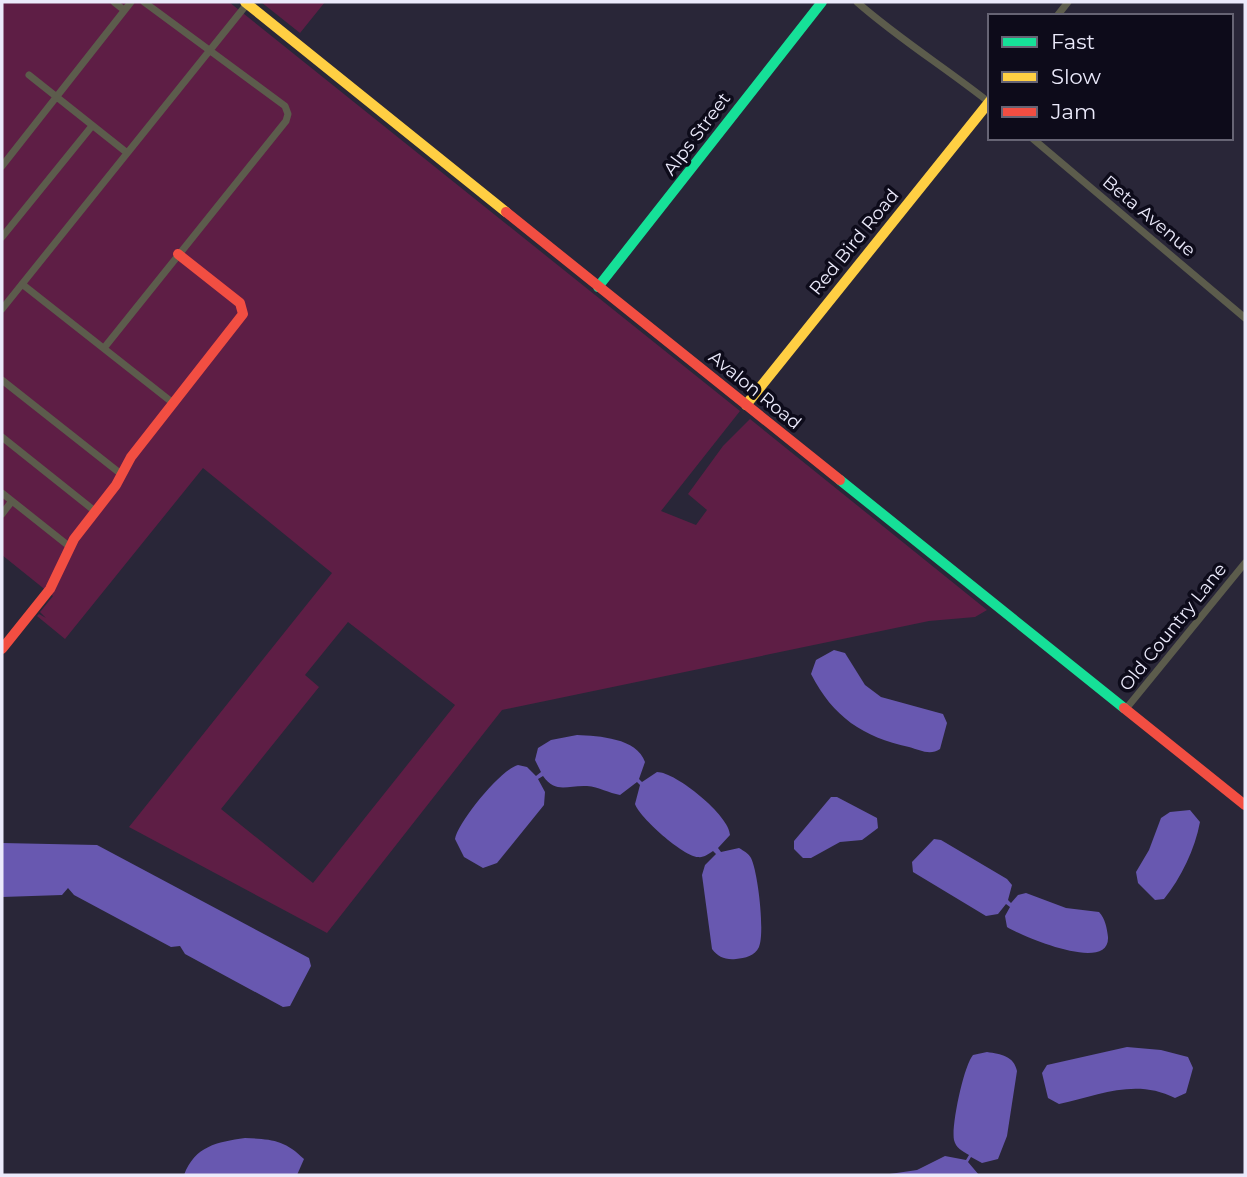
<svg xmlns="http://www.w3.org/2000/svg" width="1247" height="1177" viewBox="0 0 1247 1177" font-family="Montserrat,sans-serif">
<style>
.green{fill:#5e1e45;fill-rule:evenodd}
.water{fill:#6858b0}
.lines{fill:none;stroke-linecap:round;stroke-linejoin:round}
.street{stroke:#5c5c4c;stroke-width:7}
.fast{stroke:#16e098;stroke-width:10}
.slow{stroke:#ffcf43;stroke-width:10}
.jam{stroke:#f24e42;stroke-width:10}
.labels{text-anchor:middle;stroke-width:7;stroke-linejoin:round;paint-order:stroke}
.street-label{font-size:18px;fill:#ebeafb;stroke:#0d0b1a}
</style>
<rect width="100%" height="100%" fill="#292638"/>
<path class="green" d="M2 2H229L740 411 661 511 696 525 707 510 688 494 723 446 750 419 987 610 975 617 929 621 502 710 327 933 129 827 332 573 203 468 65 639 37 616 39 614 46 618 40 612 53 596 2 555ZM348 622 455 705 313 883 221 809 319 687 305 675Z
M261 2H325L300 33Z"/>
<path class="water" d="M834 650 845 653 865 685 881 697 943 714 947 723 940 749C930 756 920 750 909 747 863 737 833 717 811 674L816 660Z
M577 735C599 736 637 738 645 762L639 779 642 782 657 772C676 772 730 816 730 835L718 848 721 852 739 848C744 851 748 853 751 858 758 872 765 933 759 947 755 956 745 958 736 959 725 960 718 957 712 949L702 875 705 865 716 854 713 851C709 854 703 858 698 857 684 857 639 817 635 804L640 785 637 782 620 795C609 793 599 787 587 786 567 785 556 794 543 776L538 779 545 792 544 805 497 863 483 868 464 857 455 839C458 822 501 769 518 765L527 767 536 776 541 772 535 760 538 748 551 740Z
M831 797H837L877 818 878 828 862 840 840 842 811 858H803L794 849V841Z
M1190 810 1200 822C1195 849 1181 878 1164 899L1155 900 1138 883 1136 872 1149 850 1161 818 1170 812Z
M934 839 941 840 1007 879 1012 885 1008 900 1011 903 1018 895 1026 893 1066 908 1099 912C1105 918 1107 928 1108 937 1110 974 1021 936 1007 927L1005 916 1010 907 1006 904 998 914 986 916 913 872 912 862Z
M2 843 97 845 309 958 311 966 290 1006 283 1007 185 954 180 946 171 947 74 895 68 888 62 895 2 897Z
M1127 1047 1161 1050 1188 1057 1193 1068 1186 1093 1175 1098C1136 1078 1099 1095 1059 1104L1048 1098 1042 1073 1047 1065Z
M987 1052C1001 1054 1014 1056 1017 1071L1007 1136 998 1159 982 1163 971 1157 968 1162 979 1175H883L917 1170 945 1156 966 1160 969 1155C962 1151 956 1148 954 1140 951 1126 964 1065 973 1055Z
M245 1138C272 1139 285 1140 304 1159L297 1175H184C195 1146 217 1142 245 1138Z"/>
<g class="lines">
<path class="street" d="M114 2 124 10
M857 2C899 39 946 68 990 103
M1057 16 1068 2
M29 75 126 152
M1032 138 1245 318
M2 166 131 2
M2 237 92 126
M22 284 173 403
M2 309 247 4
M104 348 286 121 288 114 285 106 144 2
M2 380 121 474
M2 437 96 512
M2 493 70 547
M2 514 12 501
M1125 710 1245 563"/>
<path class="fast" d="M598 287 822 2
M840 480 1124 708"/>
<path class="slow" d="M245 2 506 212
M746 405 990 101"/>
<path class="jam" d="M506 212 840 480
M2 649 50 589 74 539 116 485 131 457 243 314 240 303 178 254
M1124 708 1245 805"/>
</g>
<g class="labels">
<g class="street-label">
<text transform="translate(697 134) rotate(-53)" y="6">Alps Street</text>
<text transform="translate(1149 216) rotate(40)" y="6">Beta Avenue</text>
<text transform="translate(854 242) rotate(-51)" y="6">Red Bird Road</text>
<text transform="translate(755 390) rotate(39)" y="6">Avalon Road</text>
<text transform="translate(1173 627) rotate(-51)" y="6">Old Country Lane</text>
</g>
</g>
<rect width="1247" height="1177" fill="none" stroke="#ebeafb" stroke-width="7"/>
<rect x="988" y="14" width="245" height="126" fill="#0d0b1a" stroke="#666474" stroke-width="2"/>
<rect x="1002" y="37" width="35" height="10" fill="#16e098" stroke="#666474" stroke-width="2"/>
<text x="1051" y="49" font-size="21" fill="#ebeafb">Fast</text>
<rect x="1002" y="72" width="35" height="10" fill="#ffcf43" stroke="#666474" stroke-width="2"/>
<text x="1051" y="84" font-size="21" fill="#ebeafb">Slow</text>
<rect x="1002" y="107" width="35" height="10" fill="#f24e42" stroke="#666474" stroke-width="2"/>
<text x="1051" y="119" font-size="21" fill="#ebeafb">Jam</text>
</svg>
